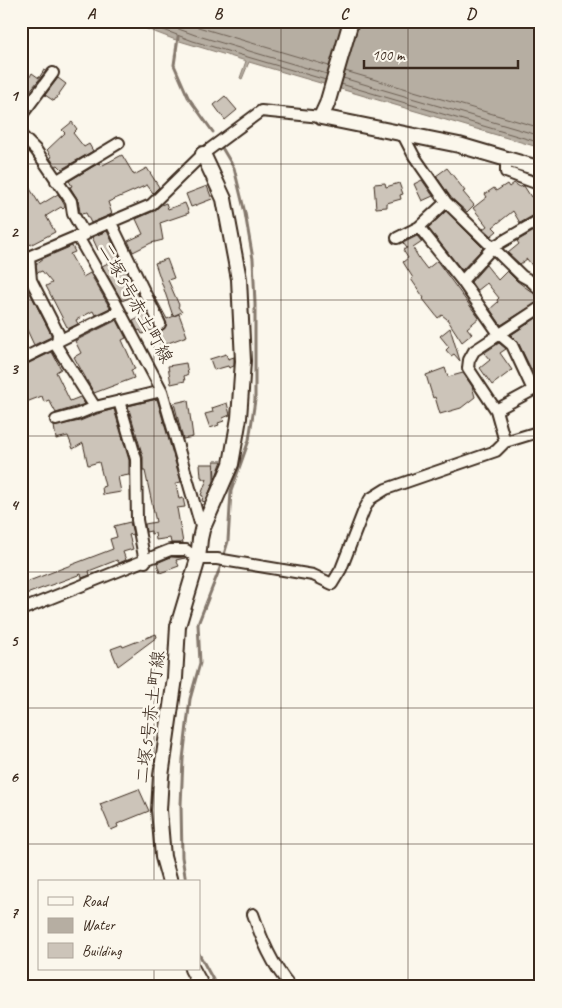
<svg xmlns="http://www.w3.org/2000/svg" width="562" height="1008" viewBox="0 0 562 1008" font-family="Caveat,'Klee One',sans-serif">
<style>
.water{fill:#b6aea2;stroke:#85796d}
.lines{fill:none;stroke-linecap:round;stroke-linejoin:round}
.shore{stroke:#6c5f53;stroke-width:1}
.stream{stroke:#85796d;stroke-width:3}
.building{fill:#ccc4b9;stroke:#3b2a1e}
.street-casing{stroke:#3b2a1e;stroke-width:14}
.secondary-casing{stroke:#3b2a1e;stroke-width:18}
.street{stroke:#fbf7ec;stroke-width:10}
.secondary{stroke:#fbf7ec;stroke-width:14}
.grid{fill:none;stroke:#3b2a1e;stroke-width:1;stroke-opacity:0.55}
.labels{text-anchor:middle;stroke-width:5;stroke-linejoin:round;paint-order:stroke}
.street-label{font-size:18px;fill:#3b2a1e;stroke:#fbf7ec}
.neatline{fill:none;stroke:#3b2a1e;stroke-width:2}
.grid-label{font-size:16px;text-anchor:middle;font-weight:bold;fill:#3b2a1e}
</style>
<rect width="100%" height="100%" fill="#fbf7ec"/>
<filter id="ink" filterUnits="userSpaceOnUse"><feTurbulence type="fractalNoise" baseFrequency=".02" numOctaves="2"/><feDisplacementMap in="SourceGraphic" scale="10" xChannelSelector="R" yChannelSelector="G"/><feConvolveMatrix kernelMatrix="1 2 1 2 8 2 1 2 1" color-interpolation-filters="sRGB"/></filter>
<g filter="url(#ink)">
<path class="water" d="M126 21H541V148L249 62 242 79 240 78 246 61 173 39Z"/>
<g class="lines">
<path class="shore" d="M140 21 193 41 326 80
M157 21 195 35 327 74
M178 21 329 66
M345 71 541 128
M343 78 541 136
M341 84 541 143"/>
<path class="stream" d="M178 37 174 65 188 97 213 132
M186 882 182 857 181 805 183 759 190 699 200 663 198 624 220 568 228 541 231 491 249 440 255 400V304L253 259 245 213 234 168 221 146
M199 954 217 987"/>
</g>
<path class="building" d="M44 70 46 71 21 102V78L27 82 32 73 39 78Z
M58 78 66 84 54 101 45 95Z
M225 96 237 110 225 120 214 105Z
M72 122 77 129 73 133 84 147 89 144 93 151 62 169 58 165 56 166 50 158 52 157 47 150 65 133 62 130Z
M122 155 134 175 147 168 159 187 153 193 147 185 108 202 112 214 91 223 86 213 81 214 80 212 78 200 70 187 72 186 69 181 99 163 101 166Z
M447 168 465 191 463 192 474 205 467 212 451 198 436 176Z
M21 174 40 205 58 194 64 204 65 207 63 209 61 207 46 216 55 232 30 245 21 229V215L26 212 21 203Z
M422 180 433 196 422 201 414 184Z
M385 183 386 187 399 183 403 194 400 195 401 199 387 203V207L376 208 374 184Z
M514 183 520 187 524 186 531 197 541 192V204L534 209 536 214 520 223 513 211 493 227 497 231 491 236 483 229 487 226 473 208 487 197 485 194 494 188 496 191 507 184 509 187Z
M207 186 212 199 191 207 186 194Z
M166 203 168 209 185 203 189 213 160 223 163 240 151 243 133 252 128 241 143 234 136 219 154 211 161 205Z
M446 211 483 248 462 270 428 228Z
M541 227V277L527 259 520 264 508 253 519 244 517 241Z
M107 231 154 327 159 331 163 330 167 324 153 293 167 319 179 314 187 336 160 346 155 333H153L152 330 142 334 140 330 138 331 133 321 141 317 131 297 122 301 102 266 108 263 101 248 98 250 92 237Z
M417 236 422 242 413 248 420 260 427 269 437 261 479 318 467 328 472 334 462 342 447 319 442 315 438 318 423 299 424 298 411 279 413 278 403 262 408 258 403 250 407 248 403 243Z
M72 246 75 252 70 254 83 277 90 273 110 308 95 315 93 311 76 320 78 324 68 329 46 286 52 283 42 271 37 273 36 264 44 258Z
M167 259 174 278 168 280 179 305 178 307 182 312 173 316 155 263Z
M486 265 498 280 507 271 517 281 540 298 541 300 501 325 490 309 498 302 497 300 499 298 487 283 477 291 471 282Z
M21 267H23L25 283 51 334V337L34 345 21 317Z
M541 315V383L530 367 518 342 511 335Z
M117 320 126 338 122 340 135 369 131 370 134 378 94 393 74 357 81 353 75 341Z
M450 328 460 361 454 354 451 356 446 350 449 347 440 336Z
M499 343 506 349 500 353 512 370 492 385 480 368 490 360 484 353Z
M52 352 61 369 56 372 70 401 80 397 85 404 56 413 49 400 44 402 42 396 21 404V364H27Z
M226 354 228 359 234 357V366L229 368 228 366 214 370 210 359Z
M186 363 188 374 184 376 185 381 171 384 168 366Z
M445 368 448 377 463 373 472 386 475 397 461 408 440 414 435 397 433 398 426 375Z
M157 399 181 482 176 483 179 499 183 498 185 507 177 508 183 543H171L170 538 156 540 155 533 151 534V531L146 532 145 524 156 522 145 471H143V457L128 406Z
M188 400 193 437 183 439 174 403Z
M227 403 230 415 223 418 224 421 218 423 219 425 210 428 205 414 213 412 212 408Z
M114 409 129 460V475L118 477 121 492 103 495 102 487 105 486 99 462 88 465 83 443 73 449 68 436 56 439 54 426 80 421 97 414Z
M214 461H222L215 479Z
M200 464H214V481L205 502 202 501 203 496 201 495 207 479H202V477H201Z
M130 522 133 534 129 535 133 549 123 552 126 560 119 563 117 560 89 571 90 575 82 578 81 574 21 596V584L113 549 110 539 117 537 114 526Z
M171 557 185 558 176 560 179 566 160 573 157 563Z
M156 634 157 637 118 666 111 649 122 645 123 647Z
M139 789 149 811 117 824 118 827 111 830 100 804Z"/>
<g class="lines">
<g class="street-casing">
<path id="street" d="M21 116 53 73
M402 133 414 156 446 202 419 227 462 281 499 334 512 345 533 390 496 410
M21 135 36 150 71 201 73 214 85 235
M506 159V172L541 185
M56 181 119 143
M446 202 522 276 531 281 541 291
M111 223 160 324
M78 237 115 302 162 391 202 530
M397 238 419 227
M29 258 31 280 58 333 57 347 95 407
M21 260 151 205 203 154 261 111 321 117
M462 281 493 247 541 219
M24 358 119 311
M119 401 136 459 137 520 145 562
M56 420 78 414 95 407 162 391
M505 442 541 431
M21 610 170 550H186L198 559H217L313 575 332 584 341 569 364 510 370 499 386 489 496 451 505 442 496 410 468 368 469 360 474 351 541 307
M253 914C262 940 272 965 291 987"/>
</g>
<g class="secondary-casing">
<path id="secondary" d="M351 21 327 104 321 117 459 145 541 169
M170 882 163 857 159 810 161 776 175 678 178 626 198 559 200 539 202 530 231 464 239 418 243 361 239 279 224 199 203 154
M192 969 202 987"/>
</g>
<use href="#street" class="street"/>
<use href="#secondary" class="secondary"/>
</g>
</g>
<path class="grid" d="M154 21V882M281 21V987M408 21V987M21 164H541M21 300H541M21 436H541M21 572H541M21 708H541M21 844H541M154 969V987"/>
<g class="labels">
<g class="street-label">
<text transform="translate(136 303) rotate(61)" y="6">二塚5号赤土町線</text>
<text transform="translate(150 717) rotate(-83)" y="6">二塚5号赤土町線</text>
</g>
</g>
<rect width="562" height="1008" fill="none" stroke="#fbf7ec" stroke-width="55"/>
<rect x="38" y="880" width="162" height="90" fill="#fbf7ec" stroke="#aea59a"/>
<rect x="48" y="897" width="25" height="8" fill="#fbf7ec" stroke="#aea59a"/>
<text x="82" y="906" font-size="15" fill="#3b2a1e">Road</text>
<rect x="48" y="918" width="25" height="15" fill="#b6aea2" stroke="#aea59a"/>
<text x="82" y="930" font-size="15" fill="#3b2a1e">Water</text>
<rect x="48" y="943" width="25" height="15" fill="#ccc4b9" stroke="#aea59a"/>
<text x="82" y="956" font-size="15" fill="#3b2a1e">Building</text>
<path d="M364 60v8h154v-8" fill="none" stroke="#3b2a1e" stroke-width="2.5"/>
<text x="372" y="60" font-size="15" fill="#3b2a1e" stroke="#fbf7ec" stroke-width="4" paint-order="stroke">100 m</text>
<rect x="28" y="28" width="506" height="952" class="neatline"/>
<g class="grid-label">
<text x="91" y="19">A</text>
<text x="218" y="19">B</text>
<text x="344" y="19">C</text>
<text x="471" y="19">D</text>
<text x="14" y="101">1</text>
<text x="14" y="237">2</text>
<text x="14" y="374">3</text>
<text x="14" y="510">4</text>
<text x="14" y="646">5</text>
<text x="14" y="782">6</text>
<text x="14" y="918">7</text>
</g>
</svg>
